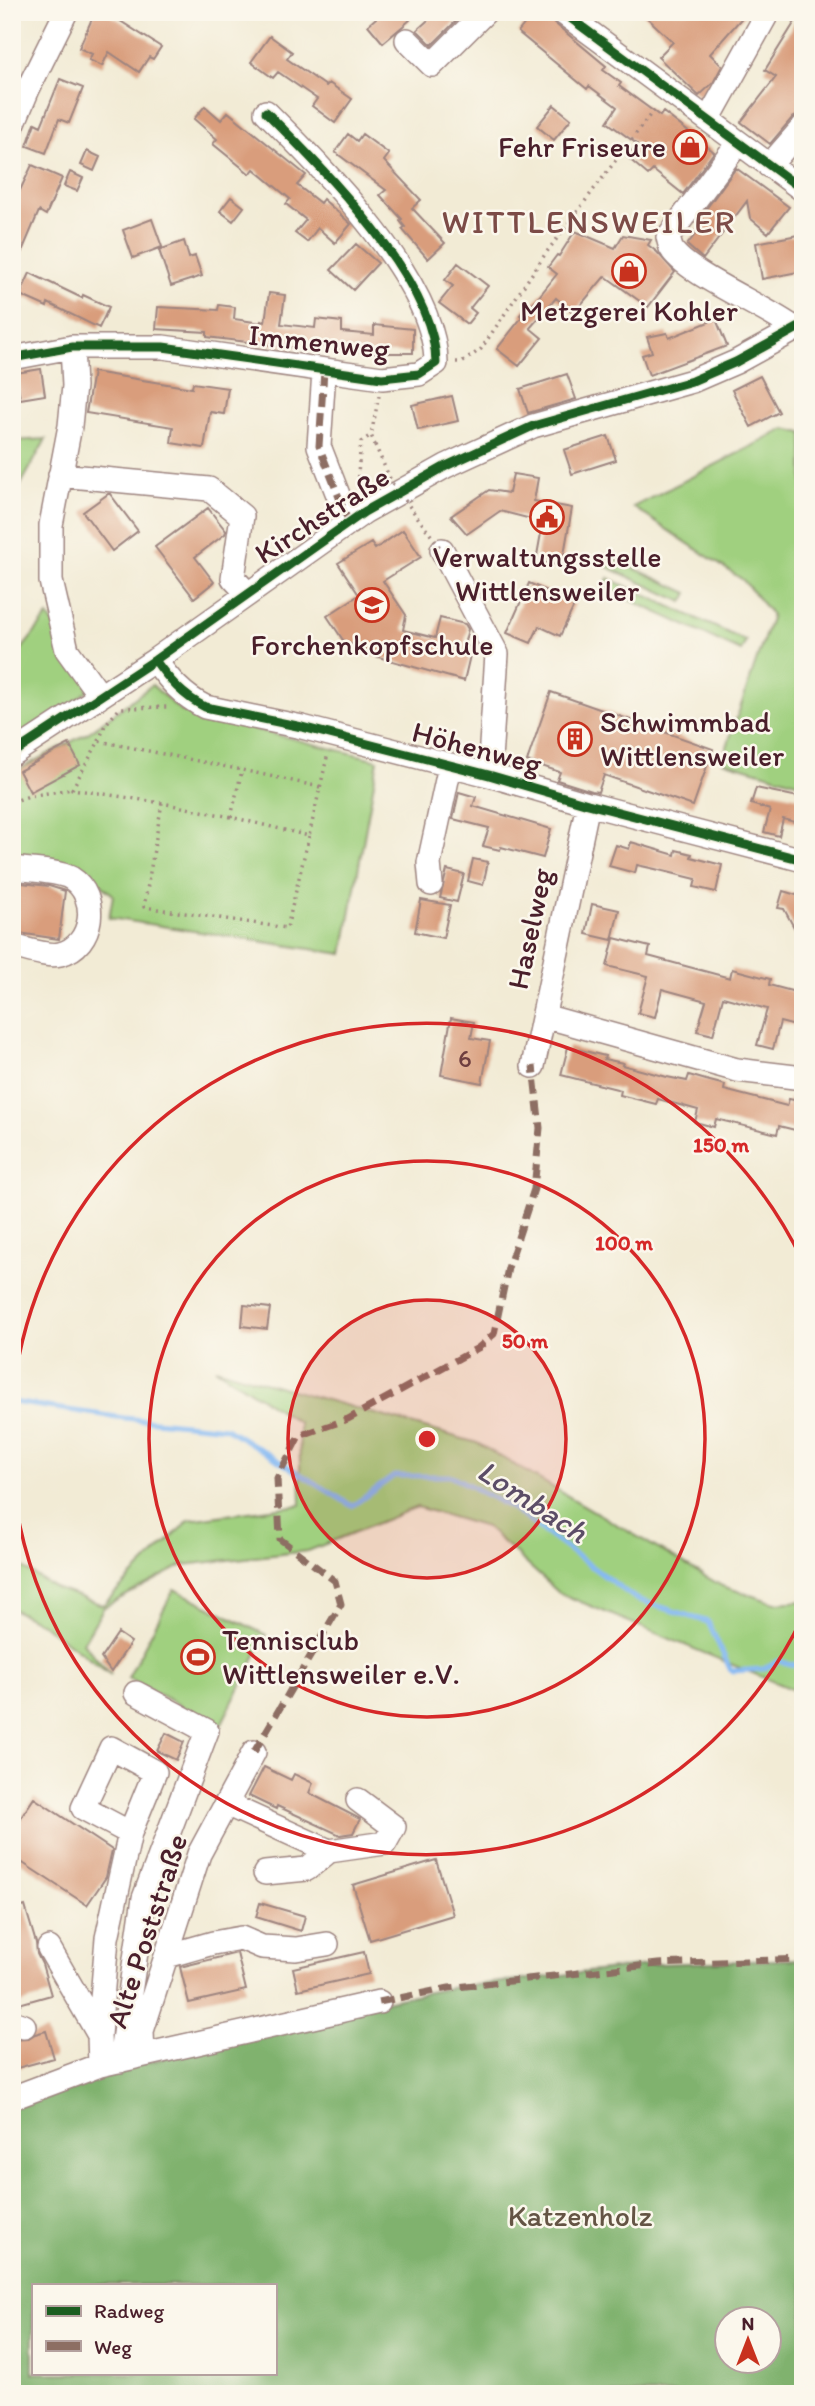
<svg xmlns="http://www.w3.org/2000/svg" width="815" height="2406" viewBox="0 0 815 2406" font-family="Itim,sans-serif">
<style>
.green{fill:#a0d07f;stroke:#757855;stroke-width:2}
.forest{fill:#80b26e;stroke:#65684c;stroke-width:2;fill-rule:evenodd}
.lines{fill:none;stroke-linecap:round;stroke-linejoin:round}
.stream{stroke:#85b9f3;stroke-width:5}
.building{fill:#d99d7c}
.minor-casing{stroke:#9e8580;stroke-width:26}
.path{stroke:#9e8580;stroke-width:3.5;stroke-dasharray:2 5;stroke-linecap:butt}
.minor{stroke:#fff;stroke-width:23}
.path-bridge{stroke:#9e8580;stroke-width:3.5;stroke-dasharray:2 5;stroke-linecap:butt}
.quiet{stroke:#8d6e63;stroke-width:7;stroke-dasharray:14 7;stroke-linecap:butt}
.cycleway-casing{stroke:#fbf7ec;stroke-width:13}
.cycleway{stroke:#1b5e20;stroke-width:9}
.ring{fill:none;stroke:#d62828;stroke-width:3.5}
.labels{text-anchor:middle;stroke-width:5;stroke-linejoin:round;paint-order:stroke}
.number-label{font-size:26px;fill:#6e3e3f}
.poi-label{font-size:30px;fill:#4a1f2b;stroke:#fbf7ec}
.street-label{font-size:30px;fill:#4a1f2b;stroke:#fbf7ec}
.park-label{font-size:30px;fill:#645444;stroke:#fbf7ec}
.water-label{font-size:32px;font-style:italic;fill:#5c4d67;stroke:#fbf7ec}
.quarter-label{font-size:33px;letter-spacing:2px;fill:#7c4b47;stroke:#fbf7ec}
.centre{fill:#d62828;stroke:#fbf7ec;stroke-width:3.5}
.ring-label{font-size:21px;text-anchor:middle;font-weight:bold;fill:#d62828;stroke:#fbf7ec;stroke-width:5;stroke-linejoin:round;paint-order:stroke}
</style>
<rect width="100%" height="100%" fill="#fbf7ec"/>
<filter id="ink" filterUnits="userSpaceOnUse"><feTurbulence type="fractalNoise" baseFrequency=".0143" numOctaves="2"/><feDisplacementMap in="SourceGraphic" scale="14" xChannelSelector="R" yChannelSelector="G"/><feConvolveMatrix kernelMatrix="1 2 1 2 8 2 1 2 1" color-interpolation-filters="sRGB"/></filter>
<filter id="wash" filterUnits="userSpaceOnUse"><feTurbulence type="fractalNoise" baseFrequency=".00686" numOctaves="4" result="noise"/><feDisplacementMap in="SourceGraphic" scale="28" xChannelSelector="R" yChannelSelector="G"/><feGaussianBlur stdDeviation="1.57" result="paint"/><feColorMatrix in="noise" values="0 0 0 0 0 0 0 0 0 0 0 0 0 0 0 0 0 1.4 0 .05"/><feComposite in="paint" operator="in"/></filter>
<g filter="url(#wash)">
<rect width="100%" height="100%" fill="#f2ebd5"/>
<path class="green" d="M785 429 803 433V784L722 761 772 615 743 580 633 507Z
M46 439 14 497 12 501V441Z
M605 555 688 593 683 602 601 564Z
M608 578 746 641 741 651 604 588Z
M48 616 93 686 12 754V646L21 650Z
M152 685 181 711 378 760 343 954 109 918 113 895 90 875 12 864V773L88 733Z
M215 1368 477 1443 722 1586 775 1603 803 1601V1694L559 1593 486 1527 417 1507 308 1551 183 1565 104 1607 83 1643 111 1675 44 1625 12 1609V1561L55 1588 103 1605 189 1520 301 1505 299 1423Z
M174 1589 266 1635 220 1727 128 1678Z"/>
<path class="forest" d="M803 1959V2394H12V2105L122 2069 379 2002 449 1988 657 1964ZM33 2285H275V2373H33ZM728 2318H770V2360H728Z"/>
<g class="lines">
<path class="stream" d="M12 1402 124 1418 226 1428 352 1506 394 1476H452L511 1508 636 1599 708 1622 731 1671 763 1669 778 1661 803 1667"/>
</g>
<g id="blocks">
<path class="building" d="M95 12H102L117 19 161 47 153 59 149 57 139 72 109 52 102 66 89 60 92 54 79 48Z
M383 12H403L410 20 383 43 368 25Z
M437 12H465L432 45 417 30Z
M534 12H541L606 66 603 70 621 83 619 86 660 116 663 112 714 152 683 194 653 170 648 175 627 157 637 144 607 122 617 107 589 86 587 89 518 32Z
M641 12H747L710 54 722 66 713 83 699 96 658 57 673 42Z
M801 12H803V113L792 118 770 144 741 122 776 77 765 70Z
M270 36 292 52 287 59 326 86 329 83 352 99 335 123 312 106 317 99 278 72 273 78 251 62Z
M60 79 83 88 69 123 59 119 46 153 27 146 35 123 41 126Z
M554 105 571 119 554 140 537 126Z
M205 106 221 120 228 112 306 175 297 185 320 203 323 199 351 224 335 243 318 228 307 242 295 233 306 220 286 204 290 199 254 169 250 174 213 144 217 139 194 119Z
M348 134 357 141 362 134 389 154 384 161 421 200 412 208 445 243 428 259 402 229 405 227 400 221 402 219 380 195 386 190 335 152Z
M87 151 100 157 94 171 81 165Z
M32 165 62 178 46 215 39 211 12 275V207Z
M736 168 789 207 768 233 750 218 747 201 703 259 687 245 703 224 698 220Z
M70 172 83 178 77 191 64 186Z
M231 197 244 207 233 221 220 211Z
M152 219 162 247 133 258 123 230Z
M575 231 615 248 623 235 651 240 648 245 657 252 675 272 648 307 605 276 574 313 556 298 530 328 542 338 519 366 497 349 522 317 520 315 530 302 533 304 557 274 548 267 557 255 559 256Z
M803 234V271L762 279 756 243Z
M184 241 189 258 195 256 202 276 171 286 159 250Z
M356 244 378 263 353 290 331 270Z
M458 263 488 286 470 308 476 313 467 324 439 303 453 286 445 280Z
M30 273 82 298 83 295 109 307 99 328 48 303 47 307 20 295Z
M269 293 285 295 281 324 315 328 316 319 342 322V332L374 335V325L413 329V353H373L297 343 296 348 207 337V332L156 329 158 307 218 310 219 305 235 307 234 319 261 323V321L265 322Z
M716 319 727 346 649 375 642 355 652 352 647 337 667 333 669 338Z
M41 369 45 395 20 399 16 373Z
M93 372 192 388 193 383 228 388 224 414 210 412 204 448 171 443 173 427 86 413Z
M567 374 576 399 528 413 520 389Z
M760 376 779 412 751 427 732 390Z
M452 396 458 421 418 430 412 405Z
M608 436 616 460 572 474 564 450Z
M513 474 538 478 534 501 572 508 562 566 536 561 543 522 500 511 467 534 451 516 489 490 509 493Z
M108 494H110L138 531 112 551 83 512Z
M208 508 226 531 225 534 195 557 214 582 194 598 155 547Z
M403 530 421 557 383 581 406 615 403 630 435 638 440 618 465 624 468 629 464 645 472 647 464 681 364 653 365 646 345 643 327 616 359 595 338 563 371 543 375 549Z
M529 583 575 604 560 636 539 626 531 643 507 633Z
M551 692 713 749 693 806 604 775 598 792 592 791 557 780 560 772 527 761Z
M69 744 80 765 30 792 19 771Z
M756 788 803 798V824L783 819 779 836 764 832 770 810 751 804Z
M459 792 476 797 473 806 551 829 543 858 501 847 500 850 483 846 489 828 453 819Z
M631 842 675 855 676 850 692 854 691 857 722 865 716 892 694 887 696 879 655 869 637 865 635 873 609 866 616 845 629 849Z
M473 859 488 862 483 885 468 881Z
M447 870 464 874 457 902 440 898Z
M12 882 49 886 65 891 59 939 12 932Z
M783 891 803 897V944L784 909 778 908Z
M421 900 450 905 443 938 415 932Z
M592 904 619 910 612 940 586 934Z
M614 938 650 947 648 956 730 978 732 969 770 979 769 985 803 994V1028L780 1022 773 1049 757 1045 767 1009 723 997 713 1035 697 1031 706 1001 662 989 655 1017 638 1013 648 976 607 966Z
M451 1018 474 1022 471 1038 490 1041 482 1083 441 1075Z
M568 1047 605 1056 604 1059 623 1063 622 1065 667 1077 687 1081 689 1075 706 1080 725 1085 724 1090 787 1106 789 1099 803 1102V1132L779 1126 777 1134 716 1119 714 1127 695 1122 698 1110 658 1099 656 1104 620 1095 621 1090 561 1075Z
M244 1305 270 1308 267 1329 242 1326Z
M118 1633 131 1642 111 1672 101 1658Z
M166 1733 184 1742 176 1760 157 1751Z
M264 1767 291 1780 294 1774 313 1783 309 1793 360 1819 353 1833 340 1835 277 1806 276 1809 249 1796Z
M34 1798 112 1850 106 1877 87 1905 12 1856V1831Z
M436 1860 453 1915 370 1940 353 1885Z
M260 1903 305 1916 301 1931 256 1917Z
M25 1906 36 1943 37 1954 42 1964 51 1995 12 2006V1910Z
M364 1952 369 1974 298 1990 293 1968Z
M237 1953 246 1990 189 2003 180 1967Z
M46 2031 54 2058 17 2068 15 2059 12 2060V2040L27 2039 35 2034Z"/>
</g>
</g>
<g filter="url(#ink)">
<use href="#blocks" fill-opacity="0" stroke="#9e8580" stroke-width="2"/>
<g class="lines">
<g class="minor-casing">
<path id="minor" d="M562 12 803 190
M407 40 432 65 485 12
M708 120 768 12
M12 127 28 89 66 12
M738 143 668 237C669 241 670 245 671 248 684 273 769 308 795 329
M769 166 803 127
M72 347 74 386 70 426 51 525V581L67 650 93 686 98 698
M12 358 72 347H163L382 378 419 374 436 363C436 281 322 168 266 112
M324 371 319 446 349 523
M60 475 209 489 242 516 233 578 248 594
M442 550 497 654 489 775
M155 660C169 680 183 696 205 707L302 727 489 775 588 804 803 860
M12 754 155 660 364 512 446 466 533 426 692 381 736 362 803 325
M12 868C27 870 59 871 71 878 100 896 94 946 60 954 47 957 26 949 12 946
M431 884 429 863 450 766
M544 1016 737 1070 803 1078
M533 1066 588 804
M226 1804 329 1851 385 1843 394 1827 358 1800
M265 1873 307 1869 329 1851
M49 1948 99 2035
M167 1956 213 1943 241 1938 262 1947 296 1949 327 1944
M12 2022 24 2026
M143 2055 142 2031 199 1854 254 1752
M120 2061 144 1898 207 1731 136 1693
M100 2065 99 2035 107 1938 130 1833 155 1772 111 1748 83 1808 130 1833
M12 2098 100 2065 379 2002"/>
</g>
<path class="path" d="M456 362H463L481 349 546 253 656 107
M375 445 371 435 379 396
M357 484 361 442 371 435
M99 741 105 725 120 708 169 707
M320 787 242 770 231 817 309 836 328 753
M12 802 29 796 72 789
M162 803 72 789 99 741 242 770
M231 817 162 803 144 907 287 928 309 836"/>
<use href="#minor" class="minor"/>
<path class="path-bridge" d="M375 445 392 483 442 550"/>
<path class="quiet" d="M324 371 319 446 349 523
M254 1752 341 1604 335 1581 280 1539 277 1478 299 1436 348 1419 478 1348 494 1334 508 1268 534 1189 540 1128 533 1066
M379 2002 449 1988 658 1964 803 1959"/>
<g class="cycleway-casing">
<path id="cycleway" d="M562 12 803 190
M12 358 72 347H163L382 378 419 374 436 363C436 281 322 168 266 112
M155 660C169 680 183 696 205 707L302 727 489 775 588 804 803 860
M12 754 155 660 364 512 446 466 533 426 692 381 736 362 803 325"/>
</g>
<use href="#cycleway" class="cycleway"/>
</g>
</g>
<circle cx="427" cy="1439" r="139" fill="#d62828" fill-opacity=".12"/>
<g class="ring">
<circle cx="427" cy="1439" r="139"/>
<circle cx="427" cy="1439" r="278"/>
<path d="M802 1618A416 416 0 0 1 12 1472M12 1406A416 416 0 0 1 802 1260"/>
</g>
<defs>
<g id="shop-ring" transform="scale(1.75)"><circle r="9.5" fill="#fbf7ec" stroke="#c8321e" stroke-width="1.5"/><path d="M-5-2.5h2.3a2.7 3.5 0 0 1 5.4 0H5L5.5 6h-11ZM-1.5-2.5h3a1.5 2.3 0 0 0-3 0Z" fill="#c8321e"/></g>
<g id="civic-ring" transform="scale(1.75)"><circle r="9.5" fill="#fbf7ec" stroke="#c8321e" stroke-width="1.5"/><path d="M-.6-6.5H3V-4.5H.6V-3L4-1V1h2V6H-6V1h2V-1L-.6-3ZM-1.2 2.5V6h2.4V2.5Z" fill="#c8321e"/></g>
<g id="school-ring" transform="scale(1.75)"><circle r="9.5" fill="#fbf7ec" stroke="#c8321e" stroke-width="1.5"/><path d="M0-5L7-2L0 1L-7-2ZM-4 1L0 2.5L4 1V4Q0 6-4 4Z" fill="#c8321e"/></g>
<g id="building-ring" transform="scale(1.75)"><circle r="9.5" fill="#fbf7ec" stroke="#c8321e" stroke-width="1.5"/><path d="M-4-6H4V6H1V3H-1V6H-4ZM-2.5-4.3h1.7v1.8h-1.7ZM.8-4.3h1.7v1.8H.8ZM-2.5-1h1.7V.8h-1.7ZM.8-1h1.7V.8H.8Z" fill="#c8321e"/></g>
<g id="stadium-ring" transform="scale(1.75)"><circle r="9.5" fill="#fbf7ec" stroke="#c8321e" stroke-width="1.5"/><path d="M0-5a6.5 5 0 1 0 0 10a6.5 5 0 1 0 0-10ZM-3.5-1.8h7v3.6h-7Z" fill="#c8321e"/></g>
</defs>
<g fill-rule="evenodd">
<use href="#shop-ring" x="690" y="147"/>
<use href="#shop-ring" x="629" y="271"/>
<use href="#civic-ring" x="547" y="517"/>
<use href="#school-ring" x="372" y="605"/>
<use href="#building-ring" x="575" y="739"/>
<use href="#stadium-ring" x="198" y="1657"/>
</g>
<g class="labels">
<g class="number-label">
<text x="465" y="1067">6</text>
</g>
<g class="poi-label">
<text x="666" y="157" text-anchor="end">Fehr Friseure</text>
<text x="629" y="321">Metzgerei Kohler</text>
<text x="547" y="567">Verwaltungsstelle<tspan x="547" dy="34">Wittlensweiler</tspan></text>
<text x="372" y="655">Forchenkopfschule</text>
<text x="600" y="732" text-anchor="start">Schwimmbad<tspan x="600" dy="34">Wittlensweiler</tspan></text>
<text x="222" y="1650" text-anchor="start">Tennisclub<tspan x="222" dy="34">Wittlensweiler e.V.</tspan></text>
</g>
<g class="street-label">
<text transform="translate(319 342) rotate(6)" y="10">Immenweg</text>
<text transform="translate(322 515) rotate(-33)" y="10">Kirchstraße</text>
<text transform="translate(477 748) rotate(15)" y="10">Höhenweg</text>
<text transform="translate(530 929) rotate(-78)" y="10">Haselweg</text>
<text transform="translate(147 1931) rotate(-72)" y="10">Alte Poststraße</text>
</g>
<g class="park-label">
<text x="580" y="2226">Katzenholz</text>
</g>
<g class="water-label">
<text transform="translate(533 1501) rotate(33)" y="11">Lombach</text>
</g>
<g class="quarter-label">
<text x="589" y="233">WITTLENSWEILER</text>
</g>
</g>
<circle cx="427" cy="1439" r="10" class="centre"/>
<g class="ring-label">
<text x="721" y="1152">150 m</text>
<text x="624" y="1250">100 m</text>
<text x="525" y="1348">50 m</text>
</g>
<rect width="815" height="2406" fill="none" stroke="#fbf7ec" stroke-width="42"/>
<rect x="32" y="2284" width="245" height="91" fill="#fbf7ec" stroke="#b4a19f" stroke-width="2"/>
<rect x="46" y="2306" width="35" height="10" fill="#1b5e20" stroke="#b4a19f" stroke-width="2"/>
<text x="94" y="2318" font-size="21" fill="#4a1f2b">Radweg</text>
<rect x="46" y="2341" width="35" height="10" fill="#8d6e63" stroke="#b4a19f" stroke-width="2"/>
<text x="94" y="2354" font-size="21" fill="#4a1f2b">Weg</text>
<g transform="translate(748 2340)"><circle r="33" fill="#fbf7ec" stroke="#b4a19f" stroke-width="2"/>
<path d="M0-5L12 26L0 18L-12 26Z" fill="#c8321e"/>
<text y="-10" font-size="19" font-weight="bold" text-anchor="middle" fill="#4a1f2b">N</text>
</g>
</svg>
